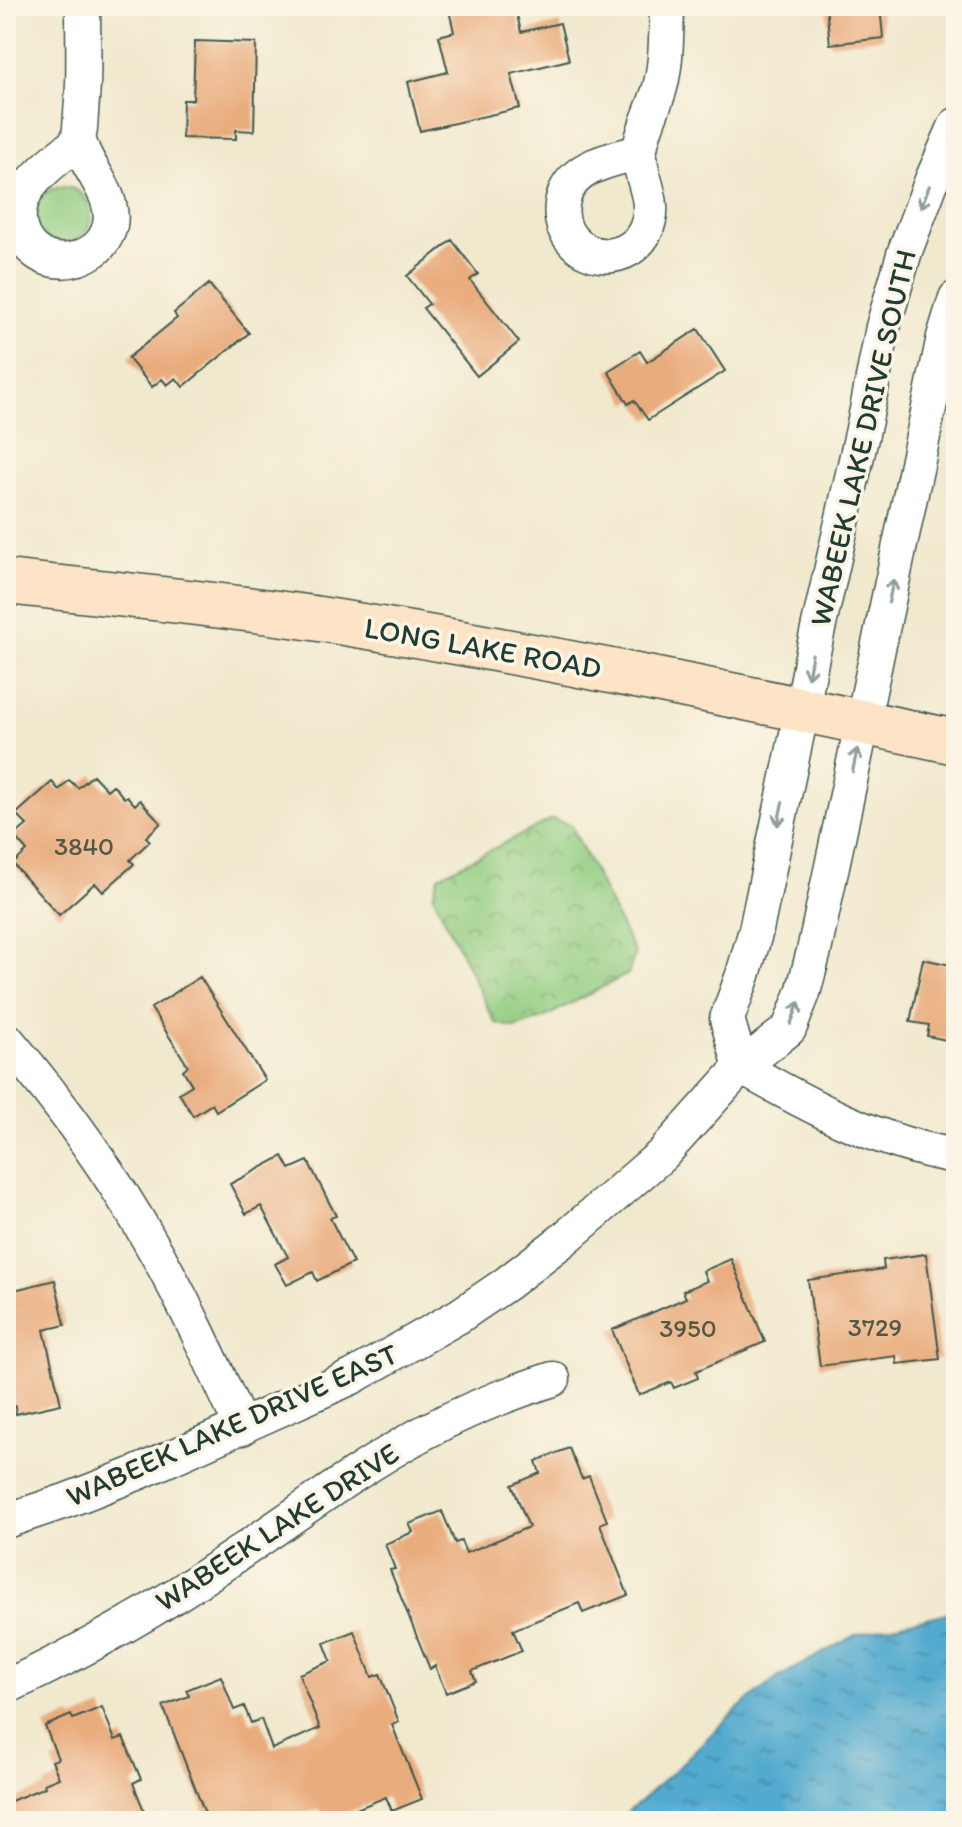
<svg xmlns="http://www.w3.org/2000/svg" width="962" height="1827" viewBox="0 0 962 1827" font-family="Itim,sans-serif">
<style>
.grass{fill:#92cd82;stroke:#58855b;stroke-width:2}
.park{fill:url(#park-crowns);stroke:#58855b;stroke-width:2}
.water{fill:url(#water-ripples);stroke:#387482;stroke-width:2}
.building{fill:#e9ac7d}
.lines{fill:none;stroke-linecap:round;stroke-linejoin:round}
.minor-casing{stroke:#3e574b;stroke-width:37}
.secondary-casing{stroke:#3e574b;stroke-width:47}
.minor{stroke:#fff;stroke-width:34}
.secondary{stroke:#fee4c6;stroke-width:44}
.oneway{stroke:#8f9e9a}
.labels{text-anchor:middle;stroke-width:7;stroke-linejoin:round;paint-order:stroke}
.number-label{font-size:26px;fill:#525946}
.street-label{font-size:30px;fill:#1f3d34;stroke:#fcf5e5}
</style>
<defs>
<pattern id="park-crowns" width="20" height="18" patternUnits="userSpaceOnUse" patternTransform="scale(2)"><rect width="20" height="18" fill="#92cd82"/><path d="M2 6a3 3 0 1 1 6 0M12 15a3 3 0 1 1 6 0" fill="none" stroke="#77a86b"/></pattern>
<pattern id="water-ripples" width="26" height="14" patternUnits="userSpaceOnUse" patternTransform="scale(2)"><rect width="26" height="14" fill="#52aacf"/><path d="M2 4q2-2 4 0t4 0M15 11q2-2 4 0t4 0" fill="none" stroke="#438ca9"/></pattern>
</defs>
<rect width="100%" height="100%" fill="#fcf5e5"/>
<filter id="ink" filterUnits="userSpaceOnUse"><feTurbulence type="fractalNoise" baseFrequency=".0125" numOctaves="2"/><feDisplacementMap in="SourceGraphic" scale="16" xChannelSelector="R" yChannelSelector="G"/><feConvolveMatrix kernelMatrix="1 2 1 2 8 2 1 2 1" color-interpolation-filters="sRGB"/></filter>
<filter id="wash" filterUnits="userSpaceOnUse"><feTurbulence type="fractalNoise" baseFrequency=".006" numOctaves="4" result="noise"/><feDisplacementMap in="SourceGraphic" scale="32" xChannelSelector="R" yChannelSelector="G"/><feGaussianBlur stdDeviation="1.8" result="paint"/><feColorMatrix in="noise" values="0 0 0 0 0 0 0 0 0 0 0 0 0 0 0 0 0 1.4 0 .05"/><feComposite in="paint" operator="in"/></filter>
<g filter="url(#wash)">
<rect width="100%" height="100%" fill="#f1e9ce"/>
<path class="grass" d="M35 215a28 28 0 1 1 56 0a28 28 0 1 1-56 0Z"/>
<path class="park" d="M552 819 571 825 635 954 628 974 543 1018 515 1028 495 1023 433 895 439 876Z"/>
<path class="water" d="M956 1611V1821H618L675 1770 735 1711 777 1678 855 1635Z"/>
<g id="blocks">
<path class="building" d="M448 6H515L521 32 560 23 569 60 511 74 520 108 420 131 408 82 448 72 439 36 454 32Z
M826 6H880L883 38 830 44Z
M195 41 256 43 254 131 236 130V139L182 138 183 100H193Z
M452 240 478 274 470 280 519 342 477 376 423 308 429 304 407 276Z
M209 284 249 333 183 387 176 378 167 385 162 379 152 387 128 358 177 318 174 313Z
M698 329 725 371 648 420 634 400 628 404 608 371 640 351 647 362Z
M93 775 107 790 113 785 124 798 127 796 135 805 140 800 161 823 146 837 150 841 130 860 134 864 103 892 95 883 59 915 13 864 27 851 14 836 27 825 16 814 52 782 59 790 69 780 78 788Z
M923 959 956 966V1042L927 1036 929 1025 910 1022Z
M200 977 265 1080 216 1111 212 1104 193 1116 179 1093 192 1085 183 1070 188 1066 151 1008Z
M283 1156 290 1169 308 1161 336 1216 330 1218 353 1263 317 1281 313 1272 287 1285 275 1264 288 1257 261 1206 246 1214 230 1184Z
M926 1254 940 1359 897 1364 896 1356 820 1366 808 1280 884 1269 883 1260Z
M731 1259 765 1342 696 1371 698 1378 674 1388 671 1382 639 1395 612 1330 686 1298 683 1291 707 1281 703 1271Z
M55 1280 65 1325 44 1330 61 1404 16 1414 15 1406 6 1408V1292Z
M569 1448 582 1479 589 1476 607 1521 600 1524 628 1595 583 1613 579 1603 513 1630 522 1651 472 1671 476 1681 446 1693 435 1666 430 1669 390 1570 395 1569 385 1544 413 1532 409 1524 442 1511 455 1543 461 1541 466 1553 529 1527 512 1485 540 1473 536 1461Z
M354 1631 372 1677 380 1674 399 1722 392 1725 422 1799 392 1811 386 1797 327 1821H324L319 1809 288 1821H208L163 1706 189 1696 186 1690 221 1676 234 1710 244 1706 251 1723 261 1719 272 1749 320 1728 299 1674 331 1661 324 1643Z
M102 1707 115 1740 123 1737 141 1779 133 1783 148 1821H6V1803L45 1787 44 1784 59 1778 52 1761 58 1759 45 1726 71 1715 73 1719Z"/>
</g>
</g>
<g filter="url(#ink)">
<use href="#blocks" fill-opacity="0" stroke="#3e574b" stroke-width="2"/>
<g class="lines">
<g class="minor-casing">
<path id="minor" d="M79 141C61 156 39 171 26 191 0 239 50 281 94 250 102 244 108 234 110 225 115 198 93 175 83 152 82 148 79 144 79 140 78 136 80 132 80 128 81 114 82 100 83 85 84 59 83 32 83 6
M639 152C612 160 574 165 564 196 560 207 561 221 566 231 586 268 640 262 649 220 655 196 637 172 640 149 643 128 653 110 659 91 667 64 666 34 667 6
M6 1039C62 1104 114 1177 156 1252 188 1309 215 1369 242 1428
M741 1067 727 1019 743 975 756 930 802 710 812 656 865 420 883 327 905 251 932 180 956 125
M741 1067C809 1106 878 1143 956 1156
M6 1521 68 1500 137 1473 352 1377 459 1316 506 1284 563 1240 663 1154 741 1067 789 1029 803 993 814 951 944 337 956 298
M6 1687C84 1651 161 1607 232 1558 296 1515 357 1469 425 1432 466 1410 509 1393 553 1379"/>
</g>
<g class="secondary-casing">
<path id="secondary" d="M6 582C108 593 211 603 313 618 529 652 743 697 956 742"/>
</g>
<use href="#minor" class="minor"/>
<use href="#secondary" class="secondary"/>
</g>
<defs><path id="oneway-shaft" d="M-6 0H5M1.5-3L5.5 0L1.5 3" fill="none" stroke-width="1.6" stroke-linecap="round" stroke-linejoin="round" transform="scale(2)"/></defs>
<g class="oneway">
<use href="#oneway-shaft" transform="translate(925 197) rotate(111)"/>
<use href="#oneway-shaft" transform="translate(891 591) rotate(-78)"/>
<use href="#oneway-shaft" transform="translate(810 666) rotate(100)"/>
<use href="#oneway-shaft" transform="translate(855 760) rotate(-78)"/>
<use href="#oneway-shaft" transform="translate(780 814) rotate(102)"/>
<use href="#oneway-shaft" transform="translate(795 1013) rotate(-69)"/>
</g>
</g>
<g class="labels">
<g class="number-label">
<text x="84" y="855">3840</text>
<text x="875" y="1336">3729</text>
<text x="688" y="1337">3950</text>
</g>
<g class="street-label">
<text transform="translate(863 438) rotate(-77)" y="10">WABEEK LAKE DRIVE SOUTH</text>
<text transform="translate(483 648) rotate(10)" y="10">LONG LAKE ROAD</text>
<text transform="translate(232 1425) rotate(-24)" y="10">WABEEK LAKE DRIVE EAST</text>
<text transform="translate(277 1527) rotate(-33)" y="10">WABEEK LAKE DRIVE</text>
</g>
</g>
<rect width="962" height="1827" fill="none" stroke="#fcf5e5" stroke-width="32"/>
</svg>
